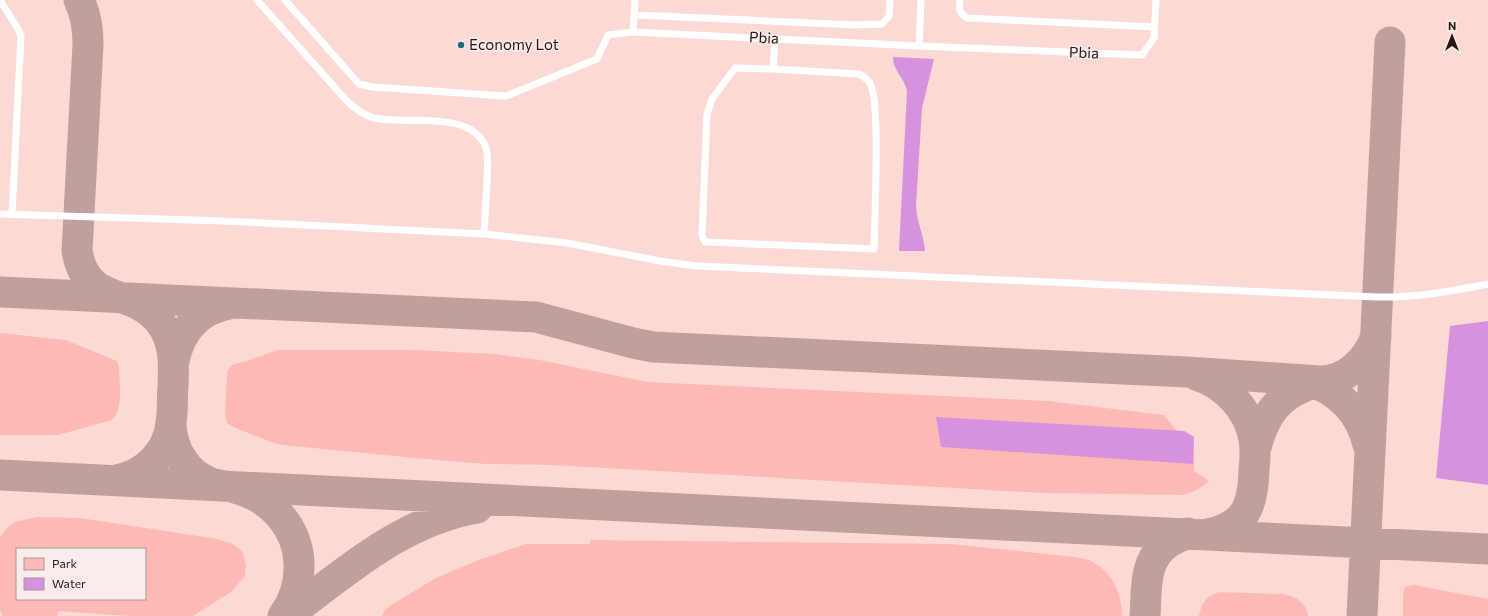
<svg xmlns="http://www.w3.org/2000/svg" width="1488" height="616" viewBox="0 0 1488 616" font-family="Commissioner,sans-serif">
<style>
.green{fill:#fdbab5;fill-rule:evenodd}
.water{fill:#d792dd}
.lines{fill:none;stroke-linecap:round;stroke-linejoin:round}
.taxiway{stroke:#c0a09e;stroke-width:31}
.service{stroke:#fff;stroke-width:7}
.poi-dot{fill:#226d74;stroke:#f9edec;stroke-width:1.5}
.labels{text-anchor:middle;stroke-width:3;stroke-linejoin:round;paint-order:stroke}
.street-label{font-size:15px;fill:#291513;stroke:#f9edec}
.poi-label{font-size:15px;fill:#291513;stroke:#f9edec;text-anchor:start}
</style>
<rect width="100%" height="100%" fill="#fdd9d6"/>
<path class="green" d="M0 333 66 340 117 361 119 367C119 383 124 408 112 420L58 435H0Z
M278 350H413L495 354 540 360 648 382 1048 401 1164 415 1177 431H1184L1194 437V471C1199 475 1204 476 1209 481 1201 488 1194 492 1183 495L1042 493 553 465 486 464 415 458 283 445 274 443 235 428 227 423 225 415 227 372 230 367 234 364 247 361Z
M37 517 80 518 218 539 233 544 242 551 246 565 245 576 231 592 193 616H129L58 611 57 616H3L0 611V537L8 527 15 522ZM17 549H145V599H17Z
M590 540 952 544 1075 557C1081 558 1088 559 1093 562 1113 573 1122 594 1122 616H382L385 610 391 605 436 578 476 561 526 544H590Z
M1414 585 1488 599V616H1403V594L1405 587Z
M1219 592 1283 594C1295 596 1307 602 1308 616H1199C1202 602 1206 597 1219 592Z"/>
<path class="water" d="M893 57 934 59 922 108 916 206C917 222 924 236 925 251H899L907 91C905 79 892 69 893 57Z
M1488 321V485L1436 478 1450 326Z
M936 417 1184 431 1194 437 1193 464 941 447Z"/>
<g class="lines">
<path class="taxiway" d="M79 0C86 14 88 28 88 44L77 251C87 308 132 286 160 322 175 342 174 363 173 386 172 398 173 411 171 423 168 452 145 475 116 480
M0 292 536 317 633 343 653 347 1187 372 1320 381C1346 381 1368 360 1376 336
M174 361C180 331 197 310 229 304
M1196 375C1224 383 1250 410 1254 440 1256 450 1255 460 1254 470 1253 506 1246 526 1208 534
M1306 380C1338 389 1361 413 1368 445
M171 424C172 449 186 474 211 483 221 486 232 486 241 490 273 500 297 528 299 562 300 582 295 600 283 616
M1255 451C1265 411 1280 393 1320 381
M0 475 1488 549
M287 616C345 572 402 521 477 508
M1145 616C1147 589 1143 560 1168 543 1174 539 1181 536 1188 533
M1362 616 1390 42"/>
<path class="service" d="M0 0 18 29 21 36 12 214
M257 0 346 100C354 108 363 115 374 118 405 125 473 109 486 148 489 159 487 171 487 182 486 199 485 216 484 234
M285 0 359 84 372 87 506 96 597 59 608 35 633 32 919 46 1142 55 1154 38 1156 0
M960 0C959 9 959 13 967 18L1154 27
M635 15 855 25 882 24 889 16 890 0
M633 32 635 0
M919 46 921 0
M773 69 859 74C865 77 869 80 871 86 876 98 875 117 876 129 877 169 875 209 874 249L705 242 702 235 707 115 712 99 735 68 773 69 775 39
M0 214 224 221 484 234 567 243 660 261 697 266 1377 297C1415 298 1451 291 1488 284"/>
</g>
<circle class="poi-dot" cx="461" cy="45" r="4"/>
<g class="labels">
<g class="street-label">
<text transform="translate(764 38) rotate(3)" y="5">Pbia</text>
<text transform="translate(1084 53) rotate(2)" y="5">Pbia</text>
</g>
<g class="poi-label">
<text x="469" y="50">Economy Lot</text>
</g>
</g>
<rect x="16" y="548" width="130" height="52" fill="#f9edec" stroke="#a69795"/>
<rect x="24" y="558" width="20" height="12" fill="#fdbab5" stroke="#a69795"/>
<text x="52" y="568" font-size="12" fill="#291513">Park</text>
<rect x="24" y="578" width="20" height="12" fill="#d792dd" stroke="#a69795"/>
<text x="52" y="588" font-size="12" fill="#291513">Water</text>
<g transform="translate(1452 36)" stroke="#f9edec" stroke-width="3" paint-order="stroke">
<path d="M0-3L7 15L0 10L-7 15Z" fill="#291513"/>
<text y="-6" font-size="11" font-weight="bold" text-anchor="middle" fill="#291513">N</text>
</g>
</svg>
